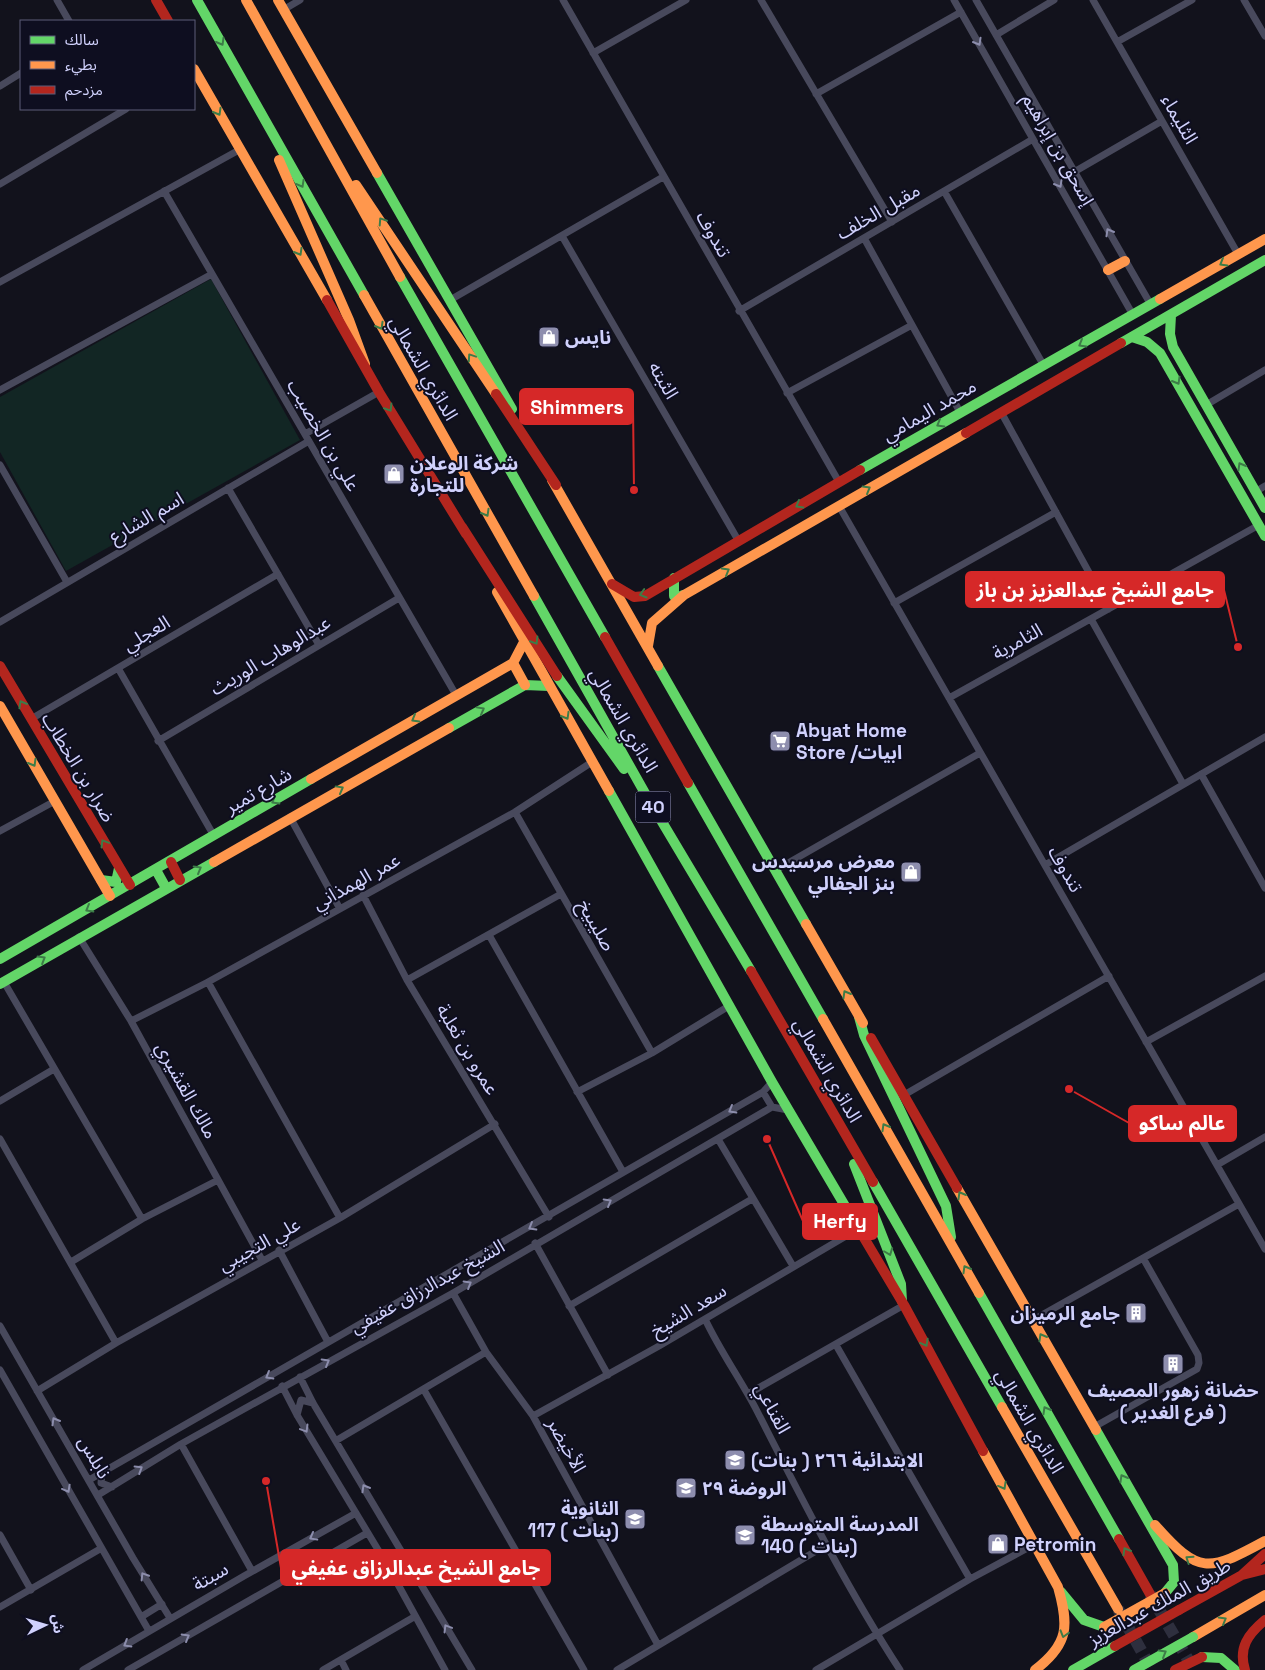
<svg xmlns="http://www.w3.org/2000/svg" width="1265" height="1670" viewBox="0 0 1265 1670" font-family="'Space Grotesk','Noto Sans Arabic',sans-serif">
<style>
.green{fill:#122624}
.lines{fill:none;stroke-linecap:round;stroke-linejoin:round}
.highway-tunnel{stroke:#2e2f3e;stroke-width:12;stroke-dasharray:12 6;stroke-linecap:butt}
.street{stroke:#48495c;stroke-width:7}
.fast{stroke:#63d668;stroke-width:10}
.slow{stroke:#ff974d;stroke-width:10}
.jam{stroke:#b3261e;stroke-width:10}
.fast-bridge{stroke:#63d668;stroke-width:10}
.slow-bridge{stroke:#ff974d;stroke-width:10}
.jam-bridge{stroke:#b3261e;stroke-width:10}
.oneway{stroke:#3d7c48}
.oneway2{stroke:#8c8dac}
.labels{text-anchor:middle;stroke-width:4;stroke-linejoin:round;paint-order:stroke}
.shield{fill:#0e0e20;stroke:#9696ba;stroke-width:1}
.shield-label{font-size:18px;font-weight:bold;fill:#d0d1fc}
.street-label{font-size:19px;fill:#d0d1fc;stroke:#0e0e20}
.poi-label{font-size:19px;font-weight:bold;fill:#d0d1fc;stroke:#0e0e20;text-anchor:start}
.leader{fill:none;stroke:#d62828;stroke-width:2}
.callout-dot{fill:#d62828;stroke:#0e0e20;stroke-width:2}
.callout{fill:#d62828;stroke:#d62828;stroke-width:2}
.callout-label{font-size:20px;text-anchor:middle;font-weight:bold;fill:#fff}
</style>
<rect width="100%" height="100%" fill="#12121c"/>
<path class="green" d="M211 279 300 440 66 571 0 452V397Z"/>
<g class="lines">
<path class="highway-tunnel" d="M1150 1594 1194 1670
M1118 1609 1152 1670"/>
<path class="street" d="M57 0 69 21
M563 0 839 482
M761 0 892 222
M954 0 1133 315
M976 0 1151 305
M1093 0 1238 254
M1244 0 1265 36
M283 10 300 0
M996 35 1054 0
M1117 42 1192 0
M593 53 686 0
M0 86 21 73
M816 94 961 12
M1074 172 1162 121
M0 184 126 109
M164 191 456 695
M944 191 1044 366
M562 236 738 540
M864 238 960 412
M0 282 239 150
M450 300 663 177
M739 311 1033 139
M0 390 212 274
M787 393 912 325
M1206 405 1265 370
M1001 412 1109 609
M305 434 379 392
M0 465 67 582
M228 488 319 645
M1255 492 1265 486
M839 506 1265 1249
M894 603 1056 512
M1091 619 1183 784
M0 622 309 441
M118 668 214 836
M949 698 1259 525
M31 719 278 574
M158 741 399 598
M1201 774 1265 888
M515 812 652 1053
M290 817 340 909
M0 831 55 801
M1045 865 1265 737
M776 870 980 753
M363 895 407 980 549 1217
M489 935 623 1172
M79 937 131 1021 262 1260
M407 980 561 894
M4 982 142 1219
M208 982 340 1218
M131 1021 208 982 515 812 592 762
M1146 1042 1265 976
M577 1092 652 1053 729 1006
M763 1092 772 1107
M904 1095 1109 976
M0 1101 54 1069
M0 1139 116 1343
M718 1139 793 1266
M1217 1165 1265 1137
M535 1243 608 1375
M279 1250 328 1342
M71 1262 142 1219 218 1180
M453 1293 486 1352 533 1416 658 1645
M569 1306 752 1199
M705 1319C720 1351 741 1380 757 1411 802 1499 846 1587 900 1670
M1033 1320 1239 1204
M0 1326 133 1558 170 1618
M836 1345 970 1579
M0 1370 149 1631
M300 1377 313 1403 472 1670
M282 1386 297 1415 389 1568 445 1670
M424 1390 584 1670
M37 1391 116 1343 340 1218 495 1124
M748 1394 904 1305
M297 1415 301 1400 313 1403
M533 1416 659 1346 858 1229
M1094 1427 1197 1369 1199 1363 1198 1355 1143 1258
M337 1440 486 1352
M181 1444 252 1571
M102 1472 101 1483 112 1487
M89 1480 763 1092 772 1082
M98 1495 181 1444 453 1293 772 1107 788 1110
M0 1535 31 1590
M389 1568 406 1559
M395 1580 413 1570
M0 1607 100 1549
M141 1617 162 1604
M341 1660 346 1670
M83 1670 244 1576 356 1513
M128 1670 367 1533
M323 1670 414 1617
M617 1670 826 1545
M816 1670 970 1579 1035 1544"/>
<path class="fast" d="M197 0 364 295
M377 173 512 409
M400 277 605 637
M1171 315 1170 334 1173 347 1265 508
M1132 337 1147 342 1160 353 1265 536
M1121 343 1265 260
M860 470 1160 299
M674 578V596L676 598 683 595
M534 596 646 795 751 971
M658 666 806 924
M557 676 624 769
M449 728 525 685 549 686
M688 783 823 1019
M609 791 772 1082 848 1211
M156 870 166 888
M101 880 116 882 119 868
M0 959 311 779
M0 984 214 862
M859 1017 864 1035 946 1206 951 1237
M854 1164 901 1284 902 1301
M873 1182 1002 1407
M979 1293 1119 1539
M1096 1430 1173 1565 1174 1582 1165 1593
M1061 1592 1084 1620 1104 1627
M1202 1657 1221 1658 1235 1670
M1073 1670 1115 1646"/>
<path class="slow" d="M246 0 400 277
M278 0 377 173
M194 69 327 300
M279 160 349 320 365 364
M356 185 496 394
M1108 270 1125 261
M364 295 534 596
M1160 299 1265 239
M552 480 658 666
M497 592 609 791
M648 646 652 623 684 595 966 433
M513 663 525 685
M0 706 110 896
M311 779 513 663 524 642
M214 862 449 728
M806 924 863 1023
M823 1019 979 1293
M957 1188 1096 1430
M1002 1407 1118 1609
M983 1451 1058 1587C1069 1626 1069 1644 1035 1670
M1155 1525C1199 1575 1208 1572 1265 1541
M1193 1637 1265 1595"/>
<path class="jam" d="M156 0 168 21
M327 300 379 392 466 534
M496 394 556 485
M966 433 1121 343
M462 527 557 676
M612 584 634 597 645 596 860 470
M605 637 688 783
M0 666 130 885
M171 862 180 880
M751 971 873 1182
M871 1038 957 1188
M848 1211 904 1305 983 1451
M1119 1539 1150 1594
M1242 1575 1265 1554
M1179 1610 1242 1575 1265 1569
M1245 1670C1238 1648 1248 1634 1265 1620"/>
<path class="fast-bridge" d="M1134 1670 1193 1637"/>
<path class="slow-bridge" d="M1104 1627 1165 1593"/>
<path class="jam-bridge" d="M1115 1646 1179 1610
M1175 1670 1202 1657"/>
</g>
<defs><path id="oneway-chevron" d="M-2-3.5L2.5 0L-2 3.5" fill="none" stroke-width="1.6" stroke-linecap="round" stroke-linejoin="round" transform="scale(1.25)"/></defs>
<g class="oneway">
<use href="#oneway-chevron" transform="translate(221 42) rotate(60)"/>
<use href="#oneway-chevron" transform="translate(218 112) rotate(60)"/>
<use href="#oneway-chevron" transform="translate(301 184) rotate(61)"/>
<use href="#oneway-chevron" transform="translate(382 221) rotate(-123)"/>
<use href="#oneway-chevron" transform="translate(299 252) rotate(60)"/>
<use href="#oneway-chevron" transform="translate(1223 263) rotate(150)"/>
<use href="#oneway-chevron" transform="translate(380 326) rotate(60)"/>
<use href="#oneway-chevron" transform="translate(1082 344) rotate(150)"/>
<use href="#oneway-chevron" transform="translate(471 357) rotate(-124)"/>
<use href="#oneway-chevron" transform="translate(1177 381) rotate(60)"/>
<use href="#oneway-chevron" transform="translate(389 408) rotate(58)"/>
<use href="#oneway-chevron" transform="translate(940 424) rotate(150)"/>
<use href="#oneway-chevron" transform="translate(1241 466) rotate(-120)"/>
<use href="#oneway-chevron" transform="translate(867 489) rotate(-30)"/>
<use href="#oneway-chevron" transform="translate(799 505) rotate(150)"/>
<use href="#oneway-chevron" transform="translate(486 513) rotate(60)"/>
<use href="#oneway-chevron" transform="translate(726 571) rotate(-30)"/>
<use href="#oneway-chevron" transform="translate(643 594) rotate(164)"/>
<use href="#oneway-chevron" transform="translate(535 641) rotate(58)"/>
<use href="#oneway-chevron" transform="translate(22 704) rotate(-120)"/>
<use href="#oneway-chevron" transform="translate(481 710) rotate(-29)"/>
<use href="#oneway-chevron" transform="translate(566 716) rotate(60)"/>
<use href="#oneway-chevron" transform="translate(415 719) rotate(150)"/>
<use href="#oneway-chevron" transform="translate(33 763) rotate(60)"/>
<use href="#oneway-chevron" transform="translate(340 789) rotate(-29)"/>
<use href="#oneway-chevron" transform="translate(275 801) rotate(150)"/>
<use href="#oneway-chevron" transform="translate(104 843) rotate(-121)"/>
<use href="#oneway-chevron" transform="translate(198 869) rotate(-30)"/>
<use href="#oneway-chevron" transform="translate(89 909) rotate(150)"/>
<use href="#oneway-chevron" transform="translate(42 959) rotate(-31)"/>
<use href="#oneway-chevron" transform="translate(846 994) rotate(-120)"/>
<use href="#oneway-chevron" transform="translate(885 1127) rotate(-120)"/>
<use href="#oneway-chevron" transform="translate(961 1195) rotate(-120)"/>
<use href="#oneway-chevron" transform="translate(889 1252) rotate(69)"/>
<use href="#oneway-chevron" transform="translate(966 1269) rotate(-120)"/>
<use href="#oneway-chevron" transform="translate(1042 1337) rotate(-120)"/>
<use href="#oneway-chevron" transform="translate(925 1343) rotate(61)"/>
<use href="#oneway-chevron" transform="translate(1046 1410) rotate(-120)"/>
<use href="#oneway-chevron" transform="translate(1123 1478) rotate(-120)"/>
<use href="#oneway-chevron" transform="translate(1003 1486) rotate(61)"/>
<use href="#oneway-chevron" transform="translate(1126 1551) rotate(-120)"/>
<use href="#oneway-chevron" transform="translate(1189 1559) rotate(-146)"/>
<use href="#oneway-chevron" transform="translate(1223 1620) rotate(-30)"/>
<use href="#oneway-chevron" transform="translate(1064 1634) rotate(106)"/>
<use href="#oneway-chevron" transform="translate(1163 1653) rotate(-30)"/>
</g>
<g class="oneway2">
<use href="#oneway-chevron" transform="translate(978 42) rotate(60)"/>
<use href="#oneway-chevron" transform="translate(1059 184) rotate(60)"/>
<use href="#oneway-chevron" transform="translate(1109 232) rotate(-120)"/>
<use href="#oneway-chevron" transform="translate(732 1110) rotate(150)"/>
<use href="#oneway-chevron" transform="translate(608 1202) rotate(-30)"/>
<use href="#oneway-chevron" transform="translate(532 1227) rotate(150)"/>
<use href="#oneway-chevron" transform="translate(468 1284) rotate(-31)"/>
<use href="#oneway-chevron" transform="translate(326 1362) rotate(-30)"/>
<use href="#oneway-chevron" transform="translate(269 1376) rotate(150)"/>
<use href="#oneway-chevron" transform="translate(55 1421) rotate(-120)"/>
<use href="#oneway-chevron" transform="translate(305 1429) rotate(59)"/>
<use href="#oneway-chevron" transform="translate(139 1469) rotate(-32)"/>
<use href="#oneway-chevron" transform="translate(365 1488) rotate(-120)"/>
<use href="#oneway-chevron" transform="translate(67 1489) rotate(61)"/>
<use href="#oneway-chevron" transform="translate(313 1537) rotate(151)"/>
<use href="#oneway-chevron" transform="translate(144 1576) rotate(-122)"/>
<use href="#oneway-chevron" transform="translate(447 1628) rotate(-121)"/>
<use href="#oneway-chevron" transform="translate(186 1637) rotate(-30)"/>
<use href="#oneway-chevron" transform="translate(127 1644) rotate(149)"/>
</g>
<defs>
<g id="shop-square" transform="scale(1.125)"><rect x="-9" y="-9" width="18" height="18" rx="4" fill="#8e8eae" stroke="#0e0e20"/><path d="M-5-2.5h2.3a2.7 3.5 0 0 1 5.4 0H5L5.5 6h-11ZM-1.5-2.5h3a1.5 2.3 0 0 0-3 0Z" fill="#fff"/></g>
<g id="supermarket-square" transform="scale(1.125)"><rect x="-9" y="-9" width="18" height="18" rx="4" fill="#8e8eae" stroke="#0e0e20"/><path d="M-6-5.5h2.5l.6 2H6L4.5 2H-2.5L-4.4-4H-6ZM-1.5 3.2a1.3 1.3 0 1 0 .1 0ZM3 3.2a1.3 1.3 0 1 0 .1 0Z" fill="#fff"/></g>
<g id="building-square" transform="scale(1.125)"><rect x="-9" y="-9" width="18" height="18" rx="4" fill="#8e8eae" stroke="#0e0e20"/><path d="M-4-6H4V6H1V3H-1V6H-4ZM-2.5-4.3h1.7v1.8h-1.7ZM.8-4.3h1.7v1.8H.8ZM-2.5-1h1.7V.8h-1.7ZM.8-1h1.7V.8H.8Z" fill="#fff"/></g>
<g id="school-square" transform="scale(1.125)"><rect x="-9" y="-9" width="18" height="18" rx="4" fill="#8e8eae" stroke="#0e0e20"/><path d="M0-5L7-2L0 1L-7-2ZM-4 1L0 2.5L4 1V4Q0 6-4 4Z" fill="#fff"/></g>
</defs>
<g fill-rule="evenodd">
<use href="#shop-square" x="549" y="337"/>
<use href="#shop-square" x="394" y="474"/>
<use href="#supermarket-square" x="780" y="741"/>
<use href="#shop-square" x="911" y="872"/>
<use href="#building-square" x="1136" y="1313"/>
<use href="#building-square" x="1173" y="1364"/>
<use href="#school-square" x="735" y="1460"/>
<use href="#school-square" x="686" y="1488"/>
<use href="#school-square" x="635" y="1519"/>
<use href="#school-square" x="745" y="1535"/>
<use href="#shop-square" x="998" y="1544"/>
</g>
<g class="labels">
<rect class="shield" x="635.5" y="791.5" width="35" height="31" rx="4"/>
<g class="shield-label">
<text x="653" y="813">40</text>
</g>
<g class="street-label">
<text transform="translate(1180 119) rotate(60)" y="7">الثليماء</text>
<text transform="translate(1059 149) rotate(60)" y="7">إسحق بن إبراهيم</text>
<text transform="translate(878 211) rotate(-30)" y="7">مقبل الخلف</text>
<text transform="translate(714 234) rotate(60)" y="7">تندوف</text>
<text transform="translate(424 368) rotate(60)" y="7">الدائري الشمالي</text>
<text transform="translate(664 380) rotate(60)" y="7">الثبته</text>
<text transform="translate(929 410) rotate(-30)" y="7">محمد اليمامي</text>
<text transform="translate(324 435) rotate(60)" y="7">علي بن الخصيب</text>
<text transform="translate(146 517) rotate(-30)" y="7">اسم الشارع</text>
<text transform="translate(146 633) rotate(-31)" y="7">العجلي</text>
<text transform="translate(1017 641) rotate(-29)" y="7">الثامرية</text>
<text transform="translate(270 655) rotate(-31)" y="7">عبدالوهاب الوريث</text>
<text transform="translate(624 720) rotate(60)" y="7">الدائري الشمالي</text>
<text transform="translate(79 767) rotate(59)" y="7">ضرار بن الخطاب</text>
<text transform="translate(258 790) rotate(-30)" y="7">شارع تمير</text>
<text transform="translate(1066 869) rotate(60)" y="7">تندوف</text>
<text transform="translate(356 881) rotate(-29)" y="7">عمر الهمذاني</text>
<text transform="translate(597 925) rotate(60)" y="7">صليبيخ</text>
<text transform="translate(468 1049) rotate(59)" y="7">عمرو بن ثعلبة</text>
<text transform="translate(828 1070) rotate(60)" y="7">الدائري الشمالي</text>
<text transform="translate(187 1090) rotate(61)" y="7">مالك القشيري</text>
<text transform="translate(259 1244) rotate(-29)" y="7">علي التجيبي</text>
<text transform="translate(427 1286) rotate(-29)" y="7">الشيخ عبدالرزاق عفيفي</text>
<text transform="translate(688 1310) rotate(-31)" y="7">سعد الشيخ</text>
<text transform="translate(773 1408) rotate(62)" y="7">القناعي</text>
<text transform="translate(1030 1421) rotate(60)" y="7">الدائري الشمالي</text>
<text transform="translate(567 1445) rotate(61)" y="7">الأخيضر</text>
<text transform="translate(95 1457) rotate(60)" y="7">نابلس</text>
<text transform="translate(210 1576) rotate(-30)" y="7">سبتة</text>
<text transform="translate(1159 1602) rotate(-29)" y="7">طريق الملك عبدالعزيز</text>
</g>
<g class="poi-label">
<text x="565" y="344">نايس</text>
<text x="410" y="470">شركة الوعلان<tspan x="410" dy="22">للتجارة</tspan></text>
<text x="796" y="737">Abyat Home<tspan x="796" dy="22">Store /ابيات</tspan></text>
<text x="895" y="868" text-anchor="end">معرض مرسيدس<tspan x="895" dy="22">بنز الجفالي</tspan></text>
<text x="1120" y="1320" text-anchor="end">جامع الرميزان</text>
<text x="1173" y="1397" text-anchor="middle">حضانة زهور المصيف<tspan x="1173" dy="22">( فرع الغدير )</tspan></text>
<text x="751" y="1467">الابتدائية ٢٦٦ ( بنات)</text>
<text x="702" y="1495">الروضة ٢٩</text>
<text x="619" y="1515" text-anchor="end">الثانوية<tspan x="619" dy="22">117 ( بنات)</tspan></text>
<text x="761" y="1531">المدرسة المتوسطة<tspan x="761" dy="22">140 ( بنات)</tspan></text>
<text x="1014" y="1551">Petromin</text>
</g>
</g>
<path class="leader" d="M634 490L633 407M1238 647L1224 590M1069 1089L1129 1123M767 1139L803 1221M266 1481L281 1568"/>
<g class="callout-dot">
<circle cx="634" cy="490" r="5"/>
<circle cx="1238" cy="647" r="5"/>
<circle cx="1069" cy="1089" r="5"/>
<circle cx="767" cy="1139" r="5"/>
<circle cx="266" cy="1481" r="5"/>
</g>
<g class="callout">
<rect x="520" y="389" width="113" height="35" rx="5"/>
<rect x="966" y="572" width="258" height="35" rx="5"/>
<rect x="1129" y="1106" width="107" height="35" rx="5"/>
<rect x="803" y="1204" width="74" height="35" rx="5"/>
<rect x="281" y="1550" width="269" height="35" rx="5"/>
</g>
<g class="callout-label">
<text x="577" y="414">Shimmers</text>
<text x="1095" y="597">جامع الشيخ عبدالعزيز بن باز</text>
<text x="1182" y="1130">عالم ساكو</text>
<text x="840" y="1228">Herfy</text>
<text x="416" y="1575">جامع الشيخ عبدالرزاق عفيفي</text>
</g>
<rect x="20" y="20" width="175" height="90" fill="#0e0e20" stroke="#5c5c78"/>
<rect x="30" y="36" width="25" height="8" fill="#63d668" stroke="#5c5c78"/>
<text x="65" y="45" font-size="15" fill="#d0d1fc">سالك</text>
<rect x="30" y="61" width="25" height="8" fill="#ff974d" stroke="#5c5c78"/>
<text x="65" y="70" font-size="15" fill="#d0d1fc">بطيء</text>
<rect x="30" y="86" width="25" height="8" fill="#b3261e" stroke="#5c5c78"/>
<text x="65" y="95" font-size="15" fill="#d0d1fc">مزدحم</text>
<g transform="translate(45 1625) rotate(85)" stroke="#0e0e20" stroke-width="4" paint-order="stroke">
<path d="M0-4L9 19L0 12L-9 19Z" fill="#d0d1fc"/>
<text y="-8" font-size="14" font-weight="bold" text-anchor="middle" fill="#d0d1fc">ش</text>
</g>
</svg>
